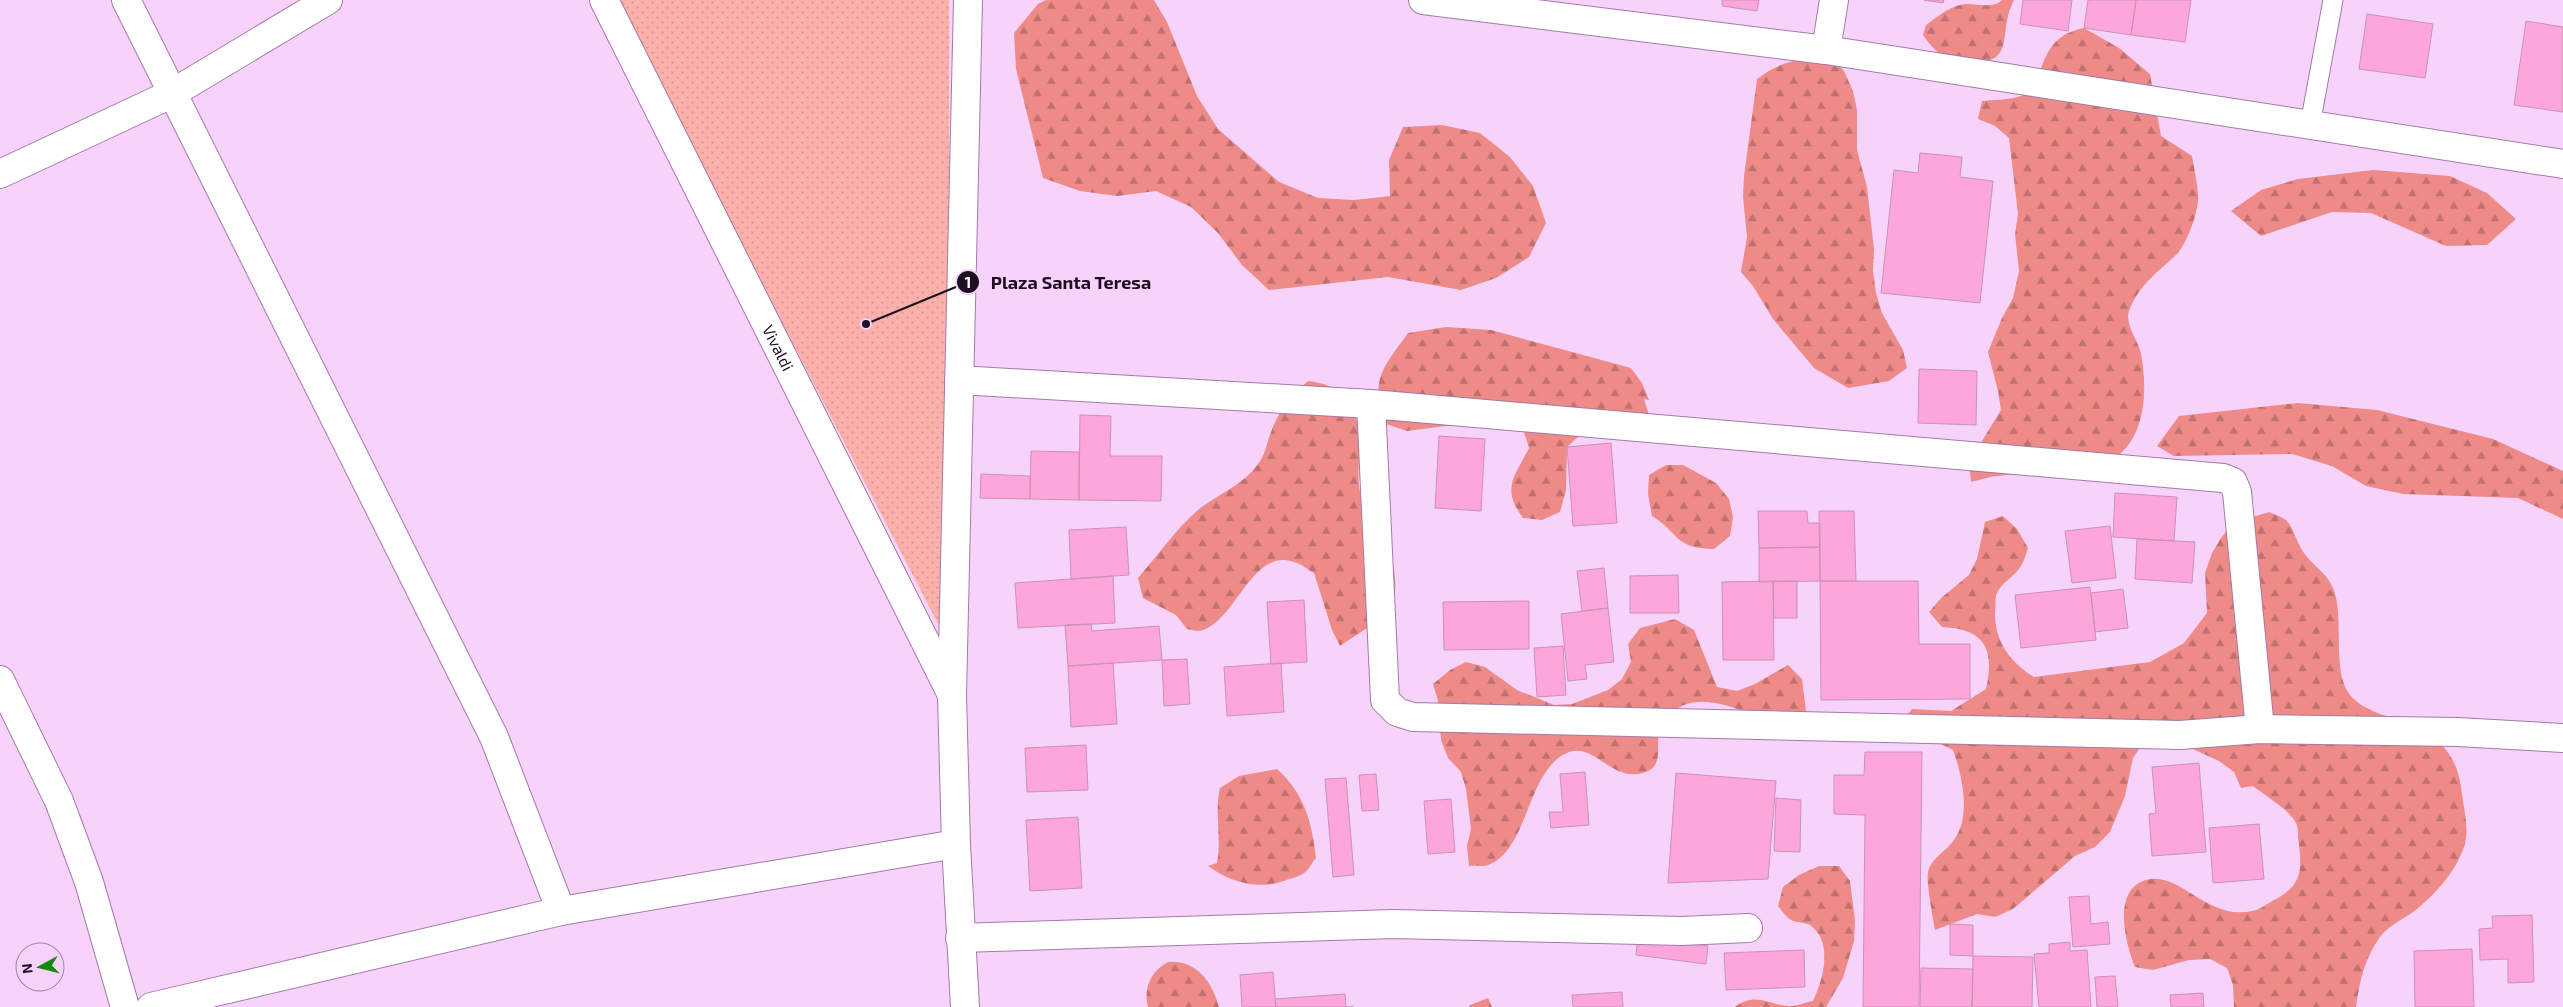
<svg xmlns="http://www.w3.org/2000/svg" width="2563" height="1007" viewBox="0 0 2563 1007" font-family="'Exo 2',sans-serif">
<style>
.forest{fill:url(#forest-firs)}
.park{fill:url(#park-dots)}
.building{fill:#fca6db;stroke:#cb92b4}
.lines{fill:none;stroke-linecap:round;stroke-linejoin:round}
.lane-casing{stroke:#a37aa9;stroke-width:21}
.street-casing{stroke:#a37aa9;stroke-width:30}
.secondary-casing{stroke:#a37aa9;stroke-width:30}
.lane{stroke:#fff;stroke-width:19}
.street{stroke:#fff;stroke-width:28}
.secondary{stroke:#fff;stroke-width:28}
.labels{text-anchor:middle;stroke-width:5;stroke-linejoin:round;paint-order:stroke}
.street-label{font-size:16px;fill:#1e0e20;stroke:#f7d3fc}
.leader{fill:none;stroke:#1e0e20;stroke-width:2}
.callout-dot{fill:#1e0e20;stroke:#f7d3fc;stroke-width:2}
.mark-label{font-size:15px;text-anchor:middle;font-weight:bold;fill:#fff}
.callout-label{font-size:18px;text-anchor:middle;font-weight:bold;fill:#1e0e20;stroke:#f7d3fc;stroke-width:5;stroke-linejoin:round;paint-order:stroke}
</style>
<defs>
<pattern id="forest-firs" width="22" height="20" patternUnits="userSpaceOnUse" patternTransform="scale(1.25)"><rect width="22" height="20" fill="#ee8b88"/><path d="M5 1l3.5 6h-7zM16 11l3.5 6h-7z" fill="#c0706f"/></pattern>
<pattern id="park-dots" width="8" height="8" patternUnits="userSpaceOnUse" patternTransform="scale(1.25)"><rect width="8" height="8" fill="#fbb0ac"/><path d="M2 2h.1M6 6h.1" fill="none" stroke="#d79694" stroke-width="1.8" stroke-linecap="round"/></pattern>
</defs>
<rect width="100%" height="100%" fill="#f7d3fc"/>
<path class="forest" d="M1046 0H1154L1167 22 1197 96 1218 129 1279 182 1318 198 1354 200 1390 196 1389 160 1403 127 1442 125 1480 133 1510 157 1533 186 1546 223 1529 257 1496 278 1461 290 1388 277 1269 290 1242 265 1218 233 1191 207 1156 191 1117 196 1080 191 1043 178 1016 69 1014 33 1038 4Z
M2002 0H2014C1996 33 2020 68 1963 61 1943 59 1935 52 1923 35L1926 25C1936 18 1947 8 1960 5 1973 1 1991 11 2002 0Z
M2084 28 2119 48 2150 74 2161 136 2192 156C2194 169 2197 181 2198 194 2200 209 2187 243 2177 254 2158 272 2141 283 2130 308 2123 324 2138 339 2141 354 2148 390 2146 441 2111 460 2103 464 2090 464 2081 465 2051 469 2021 473 1990 477L1971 482 1969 462 2001 410 1998 391 1988 352 2002 318 2013 298 2019 271 2015 234 2018 214 2009 138 1995 126 1978 119 1982 101C1993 100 2010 100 2021 96 2049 84 2033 38 2084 28Z
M1831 56 1844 71 1853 91 1857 110V150L1867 187 1874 249 1873 271 1876 293 1882 313 1903 350 1907 368 1889 381 1848 388 1814 368 1773 319 1753 286 1741 272 1747 237 1743 197 1744 176 1757 79C1783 59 1800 60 1831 56Z
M2373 170 2450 176 2487 193 2516 219 2487 245 2446 246 2371 213 2332 212 2261 236 2231 211 2261 190 2298 179Z
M1446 327 1491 330 1631 368 1642 383 1649 400 1644 399 1649 415 1580 435 1567 447 1566 490 1560 512 1542 520 1523 518C1501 488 1514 478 1529 448L1523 429 1484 421 1407 431 1386 424C1369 380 1383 368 1408 333Z
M1308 381C1325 383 1336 387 1347 401 1369 428 1354 461 1360 492 1362 502 1372 513 1377 522 1388 540 1397 570 1395 591 1393 617 1359 632 1340 646L1332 630 1314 573C1308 570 1303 565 1297 563 1253 544 1237 619 1203 630 1198 632 1192 630 1187 629L1176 615 1143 598 1138 578C1158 555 1175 530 1198 510 1218 494 1242 486 1258 464 1265 456 1267 442 1271 432 1278 412 1291 395 1308 381Z
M2298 403 2377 410 2493 439 2563 471V519L2518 498 2403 494 2366 486 2332 466 2292 454 2174 456 2157 446 2179 416Z
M1666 465H1683L1716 483 1729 499 1733 517 1730 536 1714 549C1673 548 1681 534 1652 516L1648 494 1649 475Z
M2269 512C2274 514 2282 517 2286 520 2294 528 2297 544 2304 553 2313 566 2326 572 2333 588 2343 611 2335 654 2343 681 2357 732 2449 704 2461 787 2463 805 2470 830 2464 847 2455 873 2434 896 2413 912 2403 919 2387 927 2380 937 2364 960 2360 980 2356 1007H2234L2233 985 2227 968 2210 959 2189 960 2153 970 2135 967C2126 945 2112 893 2143 881 2178 867 2205 921 2252 911 2260 910 2268 903 2276 899 2304 884 2302 867 2298 838 2298 834 2298 827 2296 823 2291 811 2264 795 2253 786L2241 788 2234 772 2219 761 2182 744 2144 742 2133 758 2125 796 2110 832 2095 847 2075 856 2013 909 1995 917 1977 914 1935 930C1933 917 1926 884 1928 872 1930 861 1942 853 1949 846 1973 822 1963 778 1953 750L1900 724 1912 709 1951 711 1986 689C1995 649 1985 629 1942 627L1929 612 1941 598 1969 575 1977 559 1985 522 2003 516 2017 529 2028 548C2026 554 2024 561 2021 566 2015 577 2001 582 1996 595 1995 600 1996 606 1995 611 1994 641 2010 662 2034 677L2150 662 2184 643 2207 613 2205 573 2212 553 2221 538 2233 523Z
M1675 619 1694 630 1717 687 1737 691 1755 684 1788 665 1802 679 1807 719 1794 734C1761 720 1693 678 1667 720 1665 724 1661 729 1659 733 1656 746 1663 764 1648 771 1610 788 1594 734 1561 756 1526 780 1527 850 1488 865 1483 867 1474 865 1469 866L1467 846 1471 829 1466 789 1461 772 1448 758 1441 740 1438 701 1433 684 1450 670 1466 662 1485 667 1517 690 1554 705 1572 704 1608 690 1622 679 1631 662 1628 644 1640 628Z
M1277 769C1304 793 1312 822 1316 858 1312 862 1309 870 1304 873 1300 876 1294 878 1289 879 1261 891 1231 883 1208 866L1217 863C1222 837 1214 814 1220 788L1239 776Z
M1819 866H1839L1850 881 1855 921 1854 941 1843 978 1826 1007H1735C1756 990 1772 1007 1793 1006 1800 1005 1807 1002 1813 1001 1823 980 1834 942 1810 925 1805 922 1797 923 1791 920 1786 917 1782 911 1778 906L1783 887 1799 875Z
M1168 962C1197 960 1212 982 1219 1007H1148C1143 988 1151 971 1168 962Z
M1488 998 1492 1007H1469L1470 1005Z"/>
<path class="park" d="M615 0H949L950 647Z"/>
<path class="building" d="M1722 0H1759L1757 11 1722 6Z
M1924 0H1944L1943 3Z
M2023 0H2072L2068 31 2020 24Z
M2088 0H2136L2131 35 2084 28Z
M2136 0H2191L2185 42 2131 35Z
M2367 14 2433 24 2425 78 2359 69Z
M2526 21 2563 27V112L2514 105Z
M1920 153 1962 157 1960 177 1993 181 1980 303 1881 293 1894 170 1918 173Z
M1919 369 1977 371 1976 425 1918 423Z
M1080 415 1111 416 1110 456H1162L1161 501 1079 500Z
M1439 436 1485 439 1481 511 1435 508Z
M1611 443 1617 523 1573 526 1567 447Z
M1031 451 1079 452V500L1030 499Z
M981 474 1030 476V499L980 498Z
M2115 493 2177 497 2174 541 2113 537Z
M1758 511H1807L1808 523H1820V547L1759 548Z
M1819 511H1854L1856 581H1820Z
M2110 526 2116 578 2072 583 2065 531Z
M1126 527 1129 575 1071 579 1069 530Z
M2137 539 2195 542 2192 583 2135 579Z
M1820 547V581L1759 582V548Z
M1604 568 1608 608 1582 611 1577 571Z
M1678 575 1679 613H1630V576Z
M1113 576 1115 623 1018 628 1015 583Z
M1773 581H1797V618H1774Z
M1773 581 1774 660H1723L1722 582Z
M1820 581H1918L1919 644H1970V699L1821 700Z
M2090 587 2096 640 2021 648 2015 595Z
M2123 589 2128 628 2095 632 2091 593Z
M1304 600 1307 662 1271 664 1267 602Z
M1529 601V649L1444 650 1443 602Z
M1608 608 1614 662 1585 665 1587 679 1568 681 1561 614Z
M1091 624 1092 631 1159 626 1162 660 1068 666 1065 625Z
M1563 646 1566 695 1537 697 1534 648Z
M1187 659 1190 704 1164 706 1162 660Z
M1113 663 1117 724 1071 727 1068 666Z
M1281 663 1284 712 1227 716 1224 667Z
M1086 745 1088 790 1027 792 1025 748Z
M1865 752H1922L1919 1007H1863L1865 815 1834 814V775H1864Z
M2199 763 2206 852 2152 856 2149 814 2156 813 2152 767Z
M1585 772 1589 825 1551 828 1549 812H1563L1560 774Z
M1676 773 1776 781 1768 879 1668 883Z
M1376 774 1379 810 1362 811 1359 775Z
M1346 778 1354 875 1333 877 1325 779Z
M1776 798 1801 800 1800 852 1774 851Z
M1451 799 1455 852 1428 854 1424 801Z
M1078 817 1082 888 1030 891 1026 820Z
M2259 824 2264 879 2213 883 2209 828Z
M2089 896 2091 924 2108 922 2110 944 2073 947 2069 897Z
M2532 915 2534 982 2508 983V959L2480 960 2479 929 2493 928 2492 916Z
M1950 924 1973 925V956L1950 955Z
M1638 937 1708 946 1706 964 1636 955Z
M2070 942V951L2087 950 2091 1007H2039L2034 954 2049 953V944Z
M2472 949 2474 1007H2415L2414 951Z
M1804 950 1805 987 1726 990 1724 953Z
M1973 956 2033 957 2032 1007H1972Z
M1921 968 1973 969 1972 1007H1920Z
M1273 972 1276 1007H1242L1240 975Z
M2115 976 2118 1007H2097L2095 977Z
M1622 992 1623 1007H1573L1572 995Z
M2203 993 2204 1007H2171L2170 995Z
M1345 994 1346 1007H1354H1276L1275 999Z"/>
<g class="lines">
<g class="lane-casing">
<path id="lane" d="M2310 125 2333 0"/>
</g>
<g class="street-casing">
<g id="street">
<path d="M126 0 494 737 561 911"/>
<path id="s1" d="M604 0 950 691"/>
<path d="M1423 0 1826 50 2563 164"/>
<path d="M1826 50 1834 0"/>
<path d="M0 174 171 94 328 0"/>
<path d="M959 380 1371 404 2223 478 2233 482 2237 492 2260 729"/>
<path d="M1371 404 1385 700 1397 712 1413 717 2180 735 2260 729 2458 732 2563 738"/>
<path d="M960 938 1394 924 1682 931 1748 928"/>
<path d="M151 1007 561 911 956 844"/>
<path d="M965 1007 956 844 952 695 968 0"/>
</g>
</g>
<g class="secondary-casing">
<path id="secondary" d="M0 680 59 801 89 882 125 1007"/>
</g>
<use href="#lane" class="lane"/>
<use href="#street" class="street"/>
<use href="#secondary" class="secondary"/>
</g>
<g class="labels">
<g class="street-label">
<text dy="6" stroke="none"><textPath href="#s1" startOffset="389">Vivaldi</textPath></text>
</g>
</g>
<path class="leader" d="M866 324L968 282"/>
<g class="callout-dot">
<circle cx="866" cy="324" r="5"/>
<circle cx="968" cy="282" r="12"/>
</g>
<g class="mark-label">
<text x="968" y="288">1</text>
</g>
<g class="callout-label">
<text x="1071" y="289">Plaza Santa Teresa</text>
</g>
<g transform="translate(40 967) rotate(263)"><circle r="24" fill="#f7d3fc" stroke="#a084a4"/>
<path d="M0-4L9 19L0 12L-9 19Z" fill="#138a0e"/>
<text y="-8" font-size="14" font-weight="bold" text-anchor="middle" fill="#1e0e20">N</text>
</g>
</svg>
